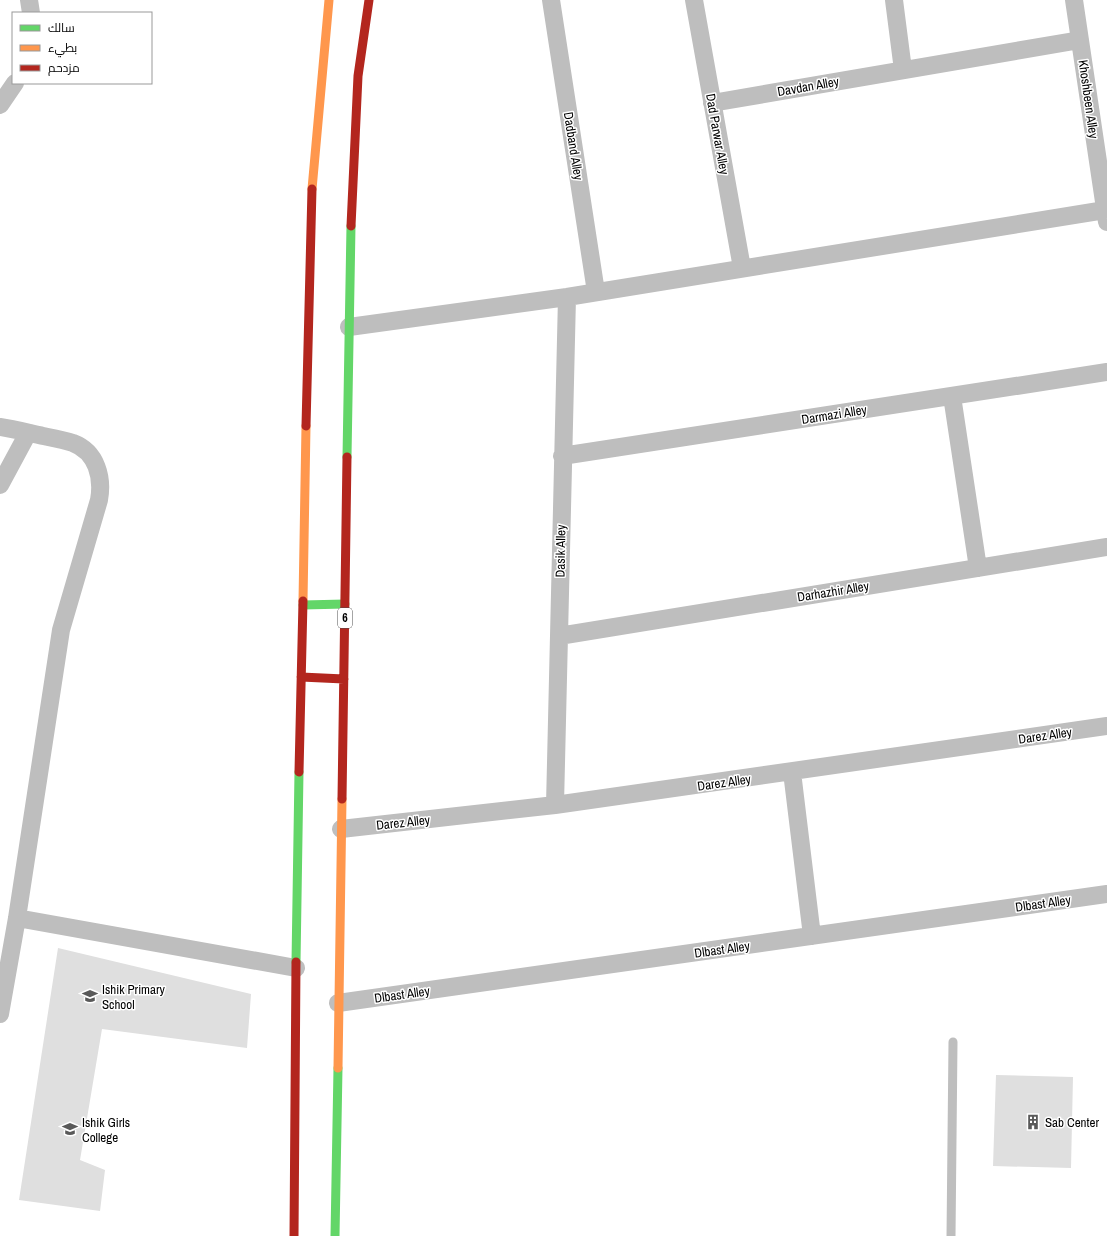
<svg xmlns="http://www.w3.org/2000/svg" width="1107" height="1236" viewBox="0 0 1107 1236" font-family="'Archivo Narrow',Cairo,sans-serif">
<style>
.building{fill:#dfdfdf}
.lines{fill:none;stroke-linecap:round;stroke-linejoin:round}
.lane{stroke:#bebebe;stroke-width:9}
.street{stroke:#bebebe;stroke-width:18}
.fast{stroke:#63d668;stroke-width:9}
.slow{stroke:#ff974d;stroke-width:9}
.jam{stroke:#b3261e;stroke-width:9}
.labels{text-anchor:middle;stroke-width:3;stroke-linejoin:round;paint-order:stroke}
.shield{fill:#fff;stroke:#4c4c4c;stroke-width:1}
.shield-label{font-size:12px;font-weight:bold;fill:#000}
.street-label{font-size:13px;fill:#000;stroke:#fff}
.poi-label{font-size:13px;fill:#000;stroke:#fff;text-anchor:start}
</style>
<rect width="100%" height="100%" fill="#fff"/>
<path class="building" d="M58 948 251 994 247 1048 102 1029 80 1160 105 1170 100 1211 19 1200Z
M996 1075 1073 1077 1071 1168 993 1166Z"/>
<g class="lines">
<path class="lane" d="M951 1236 953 1042"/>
<path class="street" d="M29 0 31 13
M551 0 596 292
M694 0 742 268
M894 0 903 70
M1074 0 1107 222
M712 103 1080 40
M0 105 15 83
M349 327 567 297 1105 210
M952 396 978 568
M0 427C14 429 29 433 43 436 53 438 64 440 73 443 97 452 103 478 99 500L61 630 17 918 0 1014
M562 456 1107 372
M0 485 28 433
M559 636 1107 547
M792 772 812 936
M555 805 567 297
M341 829 555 805 1107 726
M17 918 296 968
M338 1003 1107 894"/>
<path class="fast" d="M347 457 351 226
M303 605 345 604
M296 962 299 772
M335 1236 338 1068"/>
<path class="slow" d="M312 189 329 0
M303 601 306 426
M338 1068 342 799"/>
<path class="jam" d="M351 226 358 76 369 0
M306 426 312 189
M301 677 344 679
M299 772 303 601
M342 799 347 457
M294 1236 296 962"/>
</g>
<defs>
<g id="school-bare" transform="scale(1.2)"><path d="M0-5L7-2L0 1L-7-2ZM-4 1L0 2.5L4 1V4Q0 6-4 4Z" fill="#595959" stroke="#fff" stroke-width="2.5" paint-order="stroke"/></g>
<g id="building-bare" transform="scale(1.2)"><path d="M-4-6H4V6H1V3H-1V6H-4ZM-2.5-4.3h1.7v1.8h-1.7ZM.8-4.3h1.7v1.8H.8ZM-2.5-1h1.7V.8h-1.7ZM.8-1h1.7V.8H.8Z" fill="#595959" stroke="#fff" stroke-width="2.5" paint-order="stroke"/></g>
</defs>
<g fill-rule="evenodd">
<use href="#school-bare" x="90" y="996"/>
<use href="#building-bare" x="1033" y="1122"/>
<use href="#school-bare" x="70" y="1129"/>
</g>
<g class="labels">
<rect class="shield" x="338" y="608" width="14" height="20" rx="3"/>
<g class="shield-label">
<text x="345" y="622">6</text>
</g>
<g class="street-label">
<text transform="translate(808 86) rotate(-10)" y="5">Davdan Alley</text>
<text transform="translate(1089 99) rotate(82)" y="5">Khoshbeen Alley</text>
<text transform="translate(718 134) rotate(80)" y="5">Dad Parwar Alley</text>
<text transform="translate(574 146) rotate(81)" y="5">Dadband Alley</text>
<text transform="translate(834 414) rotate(-9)" y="5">Darmazi Alley</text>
<text transform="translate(560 551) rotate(-89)" y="5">Dasik Alley</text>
<text transform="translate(833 591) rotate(-9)" y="5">Darhazhir Alley</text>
<text transform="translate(1045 735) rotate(-8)" y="5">Darez Alley</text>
<text transform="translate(724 782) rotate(-8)" y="5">Darez Alley</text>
<text transform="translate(403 822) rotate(-6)" y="5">Darez Alley</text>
<text transform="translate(1043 903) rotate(-8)" y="5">Dlbast Alley</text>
<text transform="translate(722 949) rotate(-8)" y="5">Dlbast Alley</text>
<text transform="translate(402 994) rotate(-8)" y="5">Dlbast Alley</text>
</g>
<g class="poi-label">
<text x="102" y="994">Ishik Primary<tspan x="102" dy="15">School</tspan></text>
<text x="82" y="1127">Ishik Girls<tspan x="82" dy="15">College</tspan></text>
<text x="1045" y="1127">Sab Center</text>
</g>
</g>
<rect x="12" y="12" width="140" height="72" fill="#ffffff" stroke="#999999"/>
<rect x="20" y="25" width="20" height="6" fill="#63d668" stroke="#999999"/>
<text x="48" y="32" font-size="12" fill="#000000">سالك</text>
<rect x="20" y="45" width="20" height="6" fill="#ff974d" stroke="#999999"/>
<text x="48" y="52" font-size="12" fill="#000000">بطيء</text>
<rect x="20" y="65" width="20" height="6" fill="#b3261e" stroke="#999999"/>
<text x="48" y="72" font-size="12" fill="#000000">مزدحم</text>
</svg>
